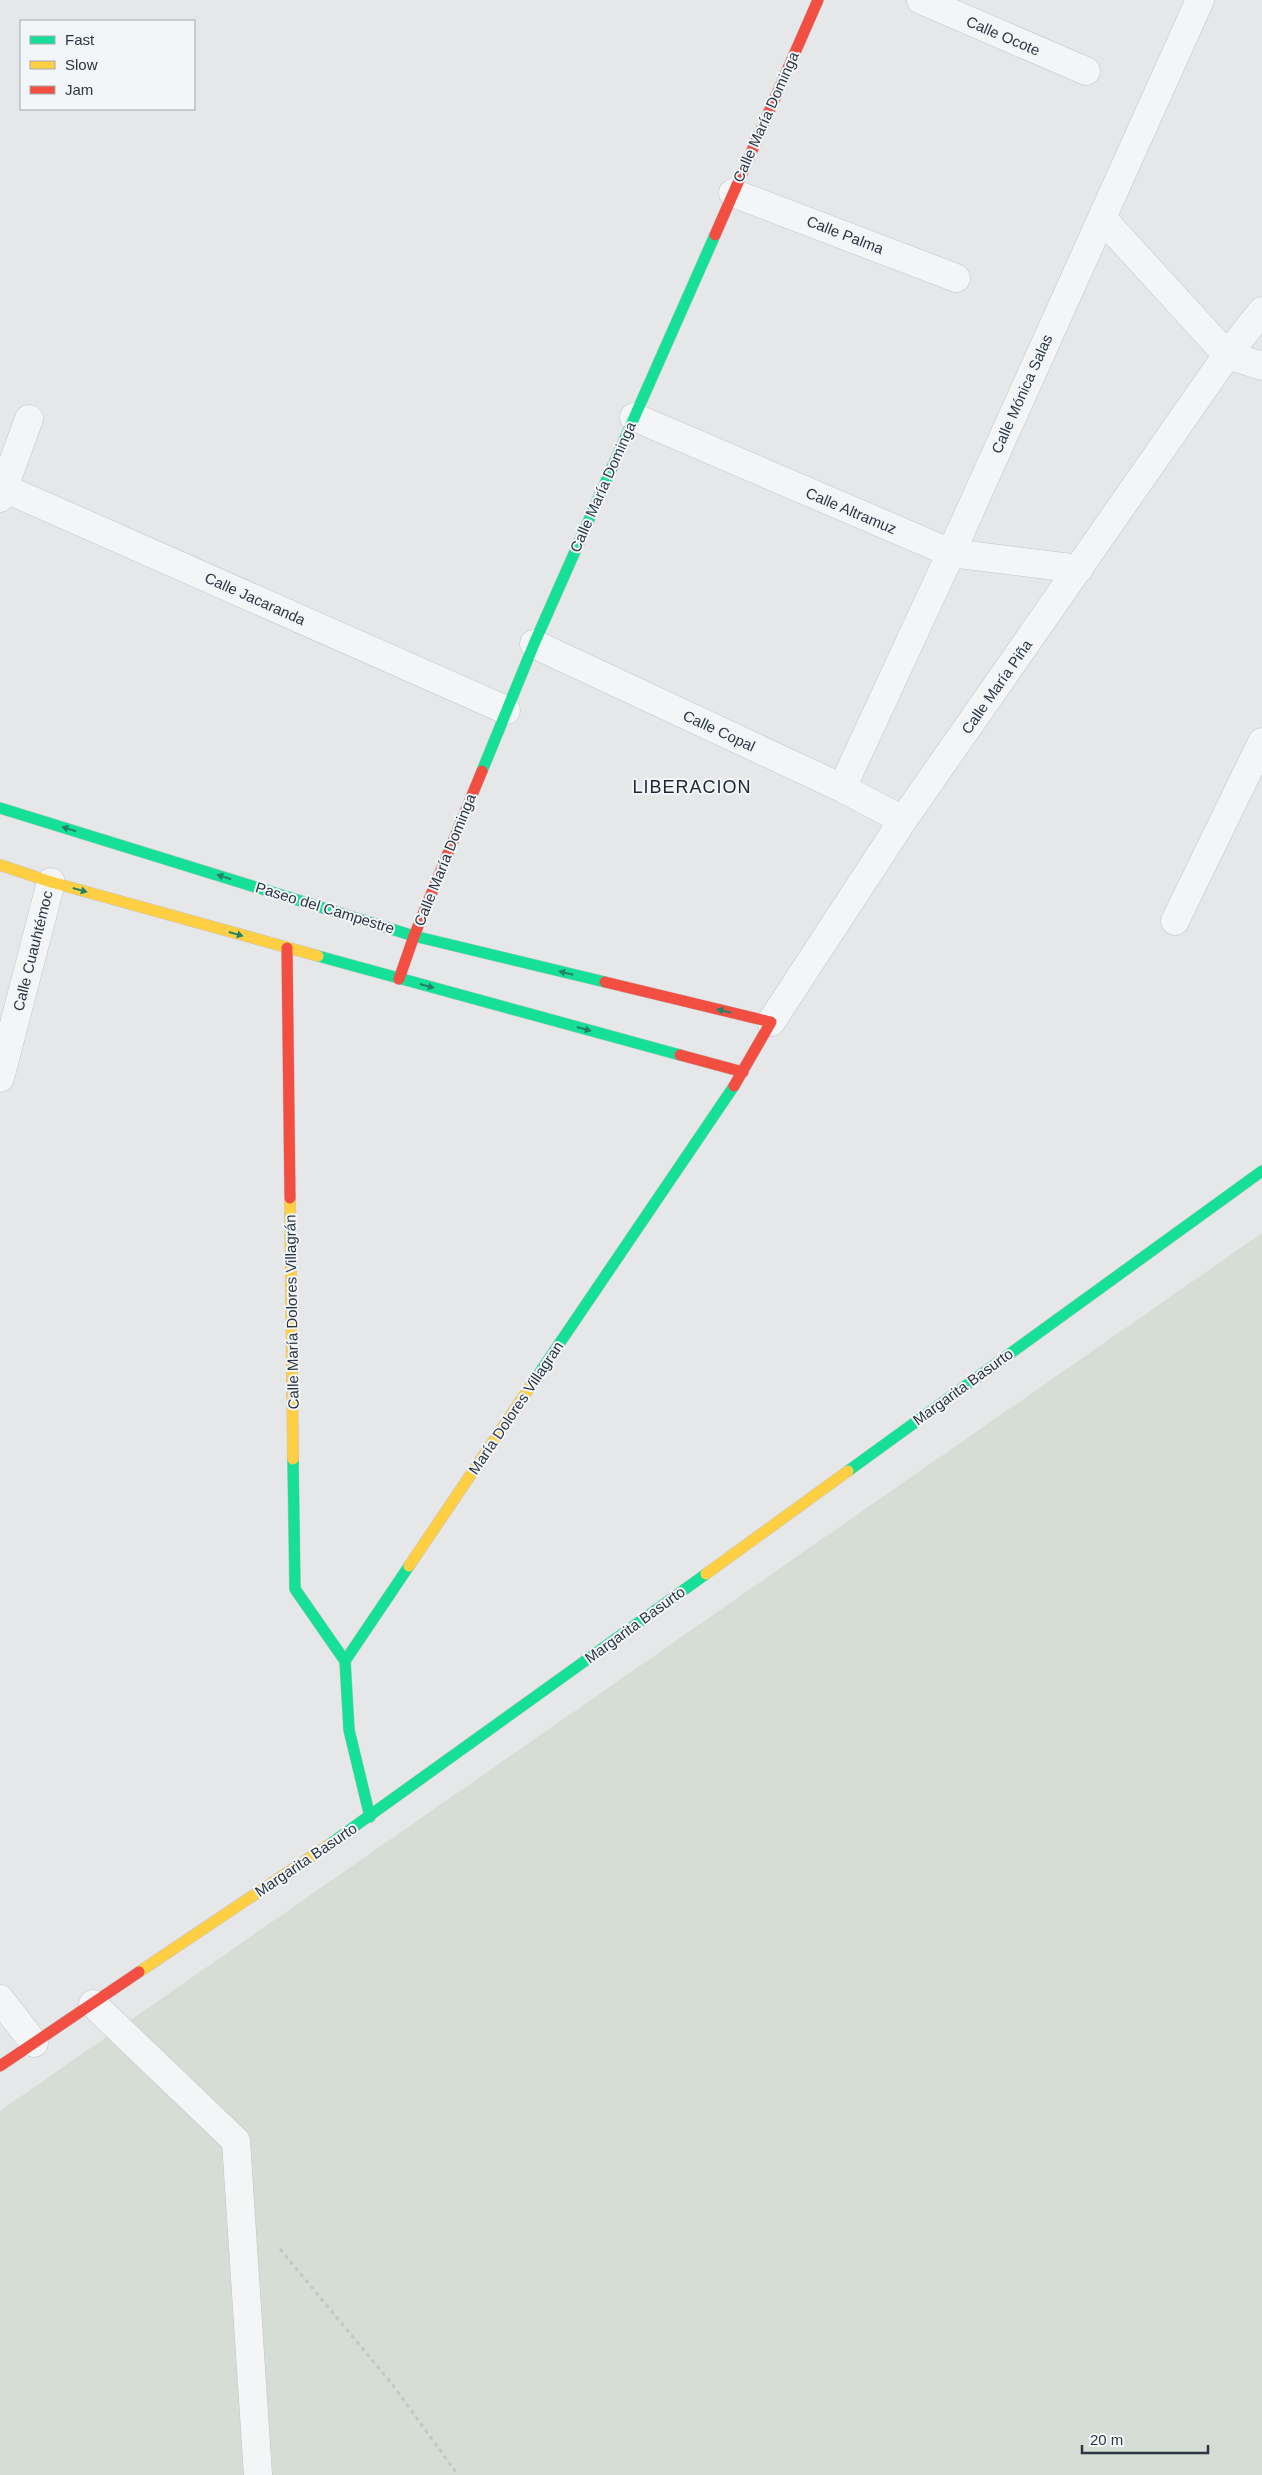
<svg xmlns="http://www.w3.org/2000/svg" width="1262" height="2475" viewBox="0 0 1262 2475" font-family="Helvetica,sans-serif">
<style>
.green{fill:#d6ddd5}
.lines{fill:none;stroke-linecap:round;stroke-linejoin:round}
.street-casing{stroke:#c3c5c7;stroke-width:29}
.fast-casing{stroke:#c3c5c7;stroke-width:12}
.slow-casing{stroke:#c3c5c7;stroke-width:12}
.jam-casing{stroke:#c3c5c7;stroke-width:12}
.path{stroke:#c4c6c9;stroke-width:3;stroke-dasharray:4 4;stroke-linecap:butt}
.street{stroke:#f4f5f6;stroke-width:28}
.fast{stroke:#16e098;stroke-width:11}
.slow{stroke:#ffcf43;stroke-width:11}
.jam{stroke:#f24e42;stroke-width:11}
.oneway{fill:#228269}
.labels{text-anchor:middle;stroke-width:4;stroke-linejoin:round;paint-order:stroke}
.street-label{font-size:15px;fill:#2b3643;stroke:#f3f6f8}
.quarter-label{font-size:18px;letter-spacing:1px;fill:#1d2734;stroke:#f3f6f8}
</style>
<rect width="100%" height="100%" fill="#e5e7e9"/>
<path class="green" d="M1262 1233V2475H0V2111Z"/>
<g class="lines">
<g class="street-casing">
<path id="street" d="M921 0 1086 71
M733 193 956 278
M1102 218 1227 355 1262 366
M634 417 951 553 1079 569
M4 488 506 710
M0 498 29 419
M534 644 842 788 903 820
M842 788 951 553 1200 0
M1175 921 1262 742
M771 1022 903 820 1227 355 1262 311
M0 1078 51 882
M0 1999 34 2043
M93 2004 236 2141 258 2475"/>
</g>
<g class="fast-casing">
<path id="fast" d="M482 771 534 644 715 235
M0 808 414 936 605 982
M318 956 680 1055
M534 1381 734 1086
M293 1459 295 1589 345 1661
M848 1471 1262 1171
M370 1817 349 1730 345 1661 409 1566
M330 1844 706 1574"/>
</g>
<g class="slow-casing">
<path id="slow" d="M0 865 51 882 318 956
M290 1198 293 1459
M409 1566 534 1381
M706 1574 848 1471
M139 1972 330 1844"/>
</g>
<g class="jam-casing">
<path id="jam" d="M715 235 818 0
M287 948 290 1198
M399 979 414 936 482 771
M605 982 771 1022 734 1086
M680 1055 743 1072
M0 2066 139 1972"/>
</g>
<path class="path" d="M280 2249 392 2384 458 2475"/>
<use href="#street" class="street"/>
<use href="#fast" class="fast"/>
<use href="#slow" class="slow"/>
<use href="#jam" class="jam"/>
</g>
<defs><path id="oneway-solid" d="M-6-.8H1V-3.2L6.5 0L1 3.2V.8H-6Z" transform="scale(1.25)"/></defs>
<g class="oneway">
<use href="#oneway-solid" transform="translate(69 829) rotate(-163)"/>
<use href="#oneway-solid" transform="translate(224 877) rotate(-163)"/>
<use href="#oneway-solid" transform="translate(80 890) rotate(16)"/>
<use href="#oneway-solid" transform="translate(236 934) rotate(16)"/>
<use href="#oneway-solid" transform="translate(566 973) rotate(-166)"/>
<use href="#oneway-solid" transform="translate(427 986) rotate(15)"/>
<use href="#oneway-solid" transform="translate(724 1011) rotate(-166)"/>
<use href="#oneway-solid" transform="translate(584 1029) rotate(15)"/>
</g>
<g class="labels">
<g class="street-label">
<text transform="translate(1003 36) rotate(23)" y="5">Calle Ocote</text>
<text transform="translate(766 117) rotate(-66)" y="5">Calle María Dominga</text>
<text transform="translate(845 235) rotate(21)" y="5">Calle Palma</text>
<text transform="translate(1022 394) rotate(-66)" y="5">Calle Mónica Salas</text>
<text transform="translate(603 487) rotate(-66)" y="5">Calle María Dominga</text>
<text transform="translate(851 511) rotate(23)" y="5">Calle Altramuz</text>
<text transform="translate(255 599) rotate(24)" y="5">Calle Jacaranda</text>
<text transform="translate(997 687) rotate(-55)" y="5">Calle María Piña</text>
<text transform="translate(719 731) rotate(25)" y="5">Calle Copal</text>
<text transform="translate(445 860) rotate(-68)" y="5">Calle María Dominga</text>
<text transform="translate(325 908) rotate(17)" y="5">Paseo del Campestre</text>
<text transform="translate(33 951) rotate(-76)" y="5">Calle Cuauhtémoc</text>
<text transform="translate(292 1312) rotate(-91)" y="5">Calle María Dolores Villagrán</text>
<text transform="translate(963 1387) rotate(-36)" y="5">Margarita Basurto</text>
<text transform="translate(516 1408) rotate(-56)" y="5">María Dolores Villagran</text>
<text transform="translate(635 1625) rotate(-36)" y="5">Margarita Basurto</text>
<text transform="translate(306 1860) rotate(-34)" y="5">Margarita Basurto</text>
</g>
<g class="quarter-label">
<text x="692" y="793">LIBERACION</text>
</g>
</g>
<rect x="20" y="20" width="175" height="90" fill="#f3f6f8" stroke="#a3a9b0"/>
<rect x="30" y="36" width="25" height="8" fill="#16e098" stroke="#a3a9b0"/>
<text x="65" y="45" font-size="15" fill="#2b3643">Fast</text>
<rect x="30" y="61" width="25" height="8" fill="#ffcf43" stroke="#a3a9b0"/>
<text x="65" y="70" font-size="15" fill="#2b3643">Slow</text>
<rect x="30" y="86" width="25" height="8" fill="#f24e42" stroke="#a3a9b0"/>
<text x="65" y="95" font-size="15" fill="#2b3643">Jam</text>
<path d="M1082 2445v8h126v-8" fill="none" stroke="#2b3643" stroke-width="2.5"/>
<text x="1090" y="2445" font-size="15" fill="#2b3643" stroke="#f3f6f8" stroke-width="4" paint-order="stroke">20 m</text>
</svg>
